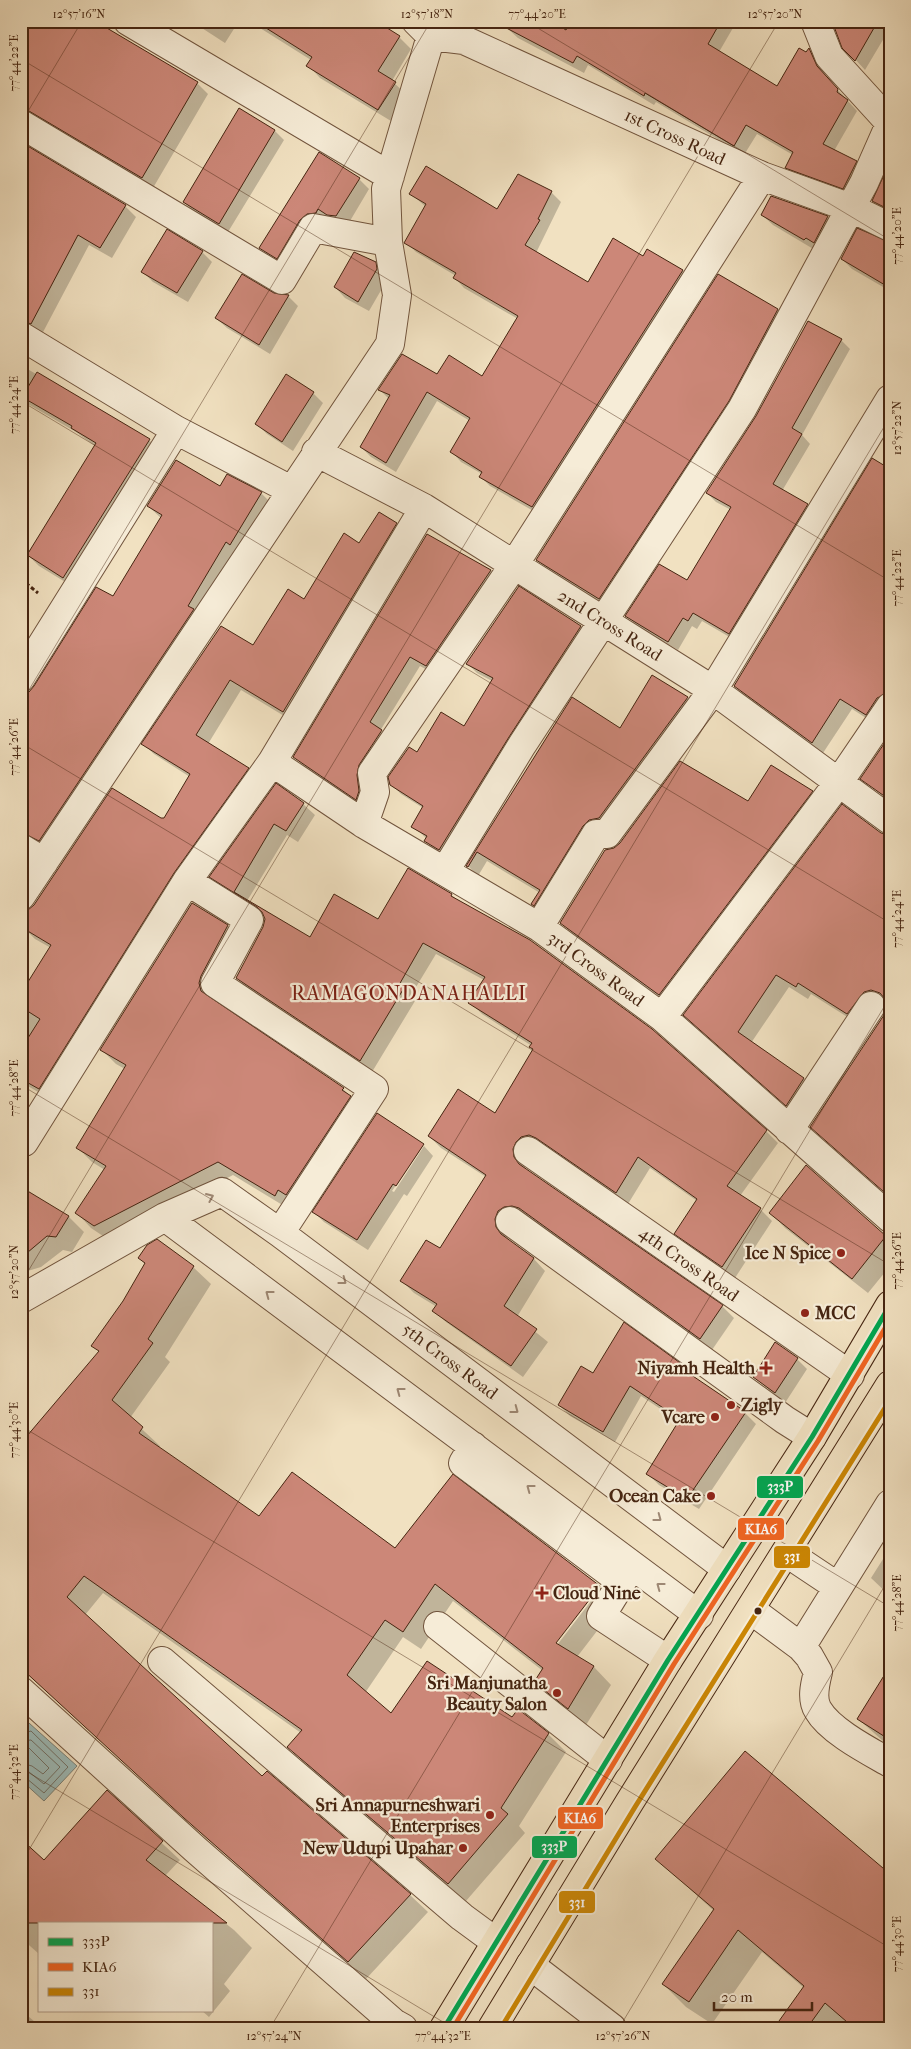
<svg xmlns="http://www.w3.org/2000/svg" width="911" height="2049" viewBox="0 0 911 2049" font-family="'IM FELL French Canon',serif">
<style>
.water{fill:#9dbcba;stroke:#7a8076}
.shadow{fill:#0003}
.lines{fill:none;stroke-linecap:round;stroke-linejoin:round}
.shore{stroke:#727066;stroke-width:1}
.building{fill:#cc8778;stroke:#462511}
.minor-casing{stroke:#71543d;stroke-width:30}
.major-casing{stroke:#462511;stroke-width:30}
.path{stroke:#462511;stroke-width:3;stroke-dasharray:4 2.5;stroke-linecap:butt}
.minor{stroke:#f6ecd7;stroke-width:28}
.major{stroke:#f1e1c1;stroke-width:28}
.bus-1-casing{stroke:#f6ecd7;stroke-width:9}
.bus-2-casing{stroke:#f6ecd7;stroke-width:9}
.bus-3-casing{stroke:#f6ecd7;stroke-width:9}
.bus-1{stroke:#00a651;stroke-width:5}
.bus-2{stroke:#f26522;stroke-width:5}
.bus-3{stroke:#cb8604;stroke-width:5}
.oneway{stroke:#9e8874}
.ticks{fill:none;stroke:#462511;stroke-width:1;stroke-opacity:0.45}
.poi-dot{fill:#8f2418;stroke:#f6ecd7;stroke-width:2}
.bus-dot{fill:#462511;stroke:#f6ecd7;stroke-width:2}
.labels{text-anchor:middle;stroke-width:4.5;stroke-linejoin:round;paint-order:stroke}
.street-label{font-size:18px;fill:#462511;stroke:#f6ecd7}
.poi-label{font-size:18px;font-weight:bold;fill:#462511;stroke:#f6ecd7;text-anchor:end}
.quarter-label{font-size:20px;letter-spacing:1px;fill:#7a1f14;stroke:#f6ecd7}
.line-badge{stroke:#f6ecd7;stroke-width:2}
.badge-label{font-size:14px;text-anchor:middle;font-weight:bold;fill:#fff}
.neatline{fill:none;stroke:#462511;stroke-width:2}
.ticks-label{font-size:12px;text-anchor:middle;fill:#462511}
</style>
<rect width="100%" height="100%" fill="#f1e1c1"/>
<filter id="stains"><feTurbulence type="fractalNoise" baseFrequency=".004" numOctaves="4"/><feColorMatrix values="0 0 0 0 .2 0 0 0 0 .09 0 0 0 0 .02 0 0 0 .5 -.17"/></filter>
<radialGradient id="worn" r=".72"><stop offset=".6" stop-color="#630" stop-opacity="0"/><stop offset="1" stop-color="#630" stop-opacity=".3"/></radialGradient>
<path class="water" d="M29 1723 77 1766 44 1801 21 1780V1732Z"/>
<path class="shadow" d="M21 21 197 83 208 94 153 188 21 124Z
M191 21H239L225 43Z
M249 21H374L399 37 411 49 392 81 407 95 391 121 320 78 308 65 311 60Z
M499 21H737L719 52 777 87 809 50 819 60 827 78 857 111 834 151 856 162 866 172 853 198 796 177 786 167 793 155 757 134 744 155 656 102 654 105 588 65 584 73 518 38Z
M833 21H890V28L865 70 844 47Z
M275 131 284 140 228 232 194 212 184 202Z
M21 144 125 206 136 217 112 258 89 245 42 334 21 336Z
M319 154 359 179 369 189 347 226 339 225 287 268 271 258 260 248Z
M890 166V214L874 201Z
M551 192 561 202 536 253 588 284 644 257 648 251 683 271 692 281 542 516 490 486 481 477 482 474 461 462 452 452 470 421 437 401 396 472 371 457 361 447 389 399 380 390 438 376 483 378 518 319 464 288 455 278 456 276 416 252 406 242 426 207 411 194 497 211Z
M771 197 828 218 838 228 815 250 773 225 762 215Z
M890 244V291L852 269 842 259Z
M202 252 212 262 188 302 153 282 143 272Z
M375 263 386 274 387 280 369 311 345 298 335 287Z
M274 295 288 296 298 306 270 354 227 328 216 318Z
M777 310 789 322 610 610 549 571 537 560Z
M841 340 850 349 802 435 810 444 782 491 807 505 816 514 738 642 702 621 697 629 692 626 678 650 636 625 627 616 687 582 731 510 716 502 707 493Z
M21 358 26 363 24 367 149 440 160 451 75 588 39 566 28 555 95 446 76 432 21 400Z
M313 393 323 403 293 451 267 434 257 424Z
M890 466V709L877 725 852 709 823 753 746 697 735 686Z
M221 488 261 493 273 505 51 852 21 842V695L29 693 113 598 162 519 148 506Z
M396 524 407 535 294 722 241 690 208 744 248 769 258 780 50 1099 21 1082V995L51 948 35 939 24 928 31 909 112 790 161 819H165L190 777 154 754 143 744 305 601 360 545Z
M427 535 491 571 500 581 436 675 420 666 380 731 391 741 366 808 304 767 295 757Z
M519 588 581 627 590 636 449 859 435 850 425 841 427 839 413 826 423 808 401 794 391 784 417 754 464 728 492 681 477 673 467 663Z
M652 677 687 698 697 708 542 914 532 904 540 893 487 861 478 876 468 866 572 699 620 730Z
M890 737V802L862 779Z
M276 785 303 804 315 815 298 842 287 835 247 901 310 938 379 921 451 895 766 1131 778 1143 740 1196 760 1209 772 1221 735 1278 688 1245 676 1234 697 1201 650 1168 628 1204 524 1162 525 1170 722 1306 734 1318 712 1350 532 1220 525 1217 506 1231 507 1240 534 1259 545 1271 517 1317 548 1342 523 1377 446 1322 434 1311 437 1307 414 1293 402 1281 440 1250 486 1177 441 1148 429 1136 495 1115 534 1050 532 1046 482 1014 470 1002 484 980 436 954 410 997 415 1001 372 1072 249 990 237 978 264 928 266 919 264 914 223 888 211 876Z
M812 792 822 802 669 1004 572 933 561 923 614 849 748 803Z
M890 854V1197L824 1139 885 1015 887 1003 876 1004 860 1025 811 994 808 999 789 987 751 1043 804 1079 816 1092 799 1117 697 1027Z
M192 904 228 926 242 941 215 990 214 1001 343 1089 357 1103 289 1209 233 1175 109 1240 91 1228 77 1213 105 1170 92 1162 78 1148 125 1069 116 1064 102 1050Z
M377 1115 423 1146 392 1191 394 1192 424 1146 433 1156 407 1196 404 1194 368 1250 324 1222 314 1212Z
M806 1167 890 1242V1266L868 1293 785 1228 770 1212Z
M21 1188 69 1217 84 1232 72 1252 63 1250 41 1267 21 1273Z
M139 1258 193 1267 211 1284 165 1357 170 1362 130 1418 160 1446 159 1448 260 1517 395 1550 453 1476 600 1588H598L552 1647 554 1649 601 1588 617 1605 577 1657 594 1667 611 1685 586 1725 554 1700 536 1682 543 1671 453 1601 421 1649 403 1637 365 1693 391 1715 513 1719 548 1734 566 1752 519 1826 525 1833 466 1901 306 1765 289 1747 301 1733 103 1593 85 1615 263 1777 410 1895 428 1912 366 1979 204 1836 21 1668 100 1353 93 1345 124 1302 145 1264Z
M797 1359 807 1369 785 1403 754 1377Z
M682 1366 694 1378 745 1413 756 1424 699 1509 659 1485 648 1474 680 1422 641 1396 615 1442 570 1416 559 1405 593 1375Z
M890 1548V1596L871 1578Z
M890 1669V1747L858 1719Z
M107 1792 180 1860 165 1876 234 1930 252 1948 224 1984 230 1991 209 2017 201 2010H211V1923H39V1954L21 1938V1841L44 1862Z
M657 1859 890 2028H851L849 2025 847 2028H775L804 1988 762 1952 712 2024 686 2007 663 1984 714 1911Z
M21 2010 42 2028H21Z"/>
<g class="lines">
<path class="shore" d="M21 1734 31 1731 68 1767 44 1793 26 1778 21 1777
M21 1741 31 1740 60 1767 44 1784 29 1772 21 1771
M21 1748H29L49 1768 43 1774 32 1766 21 1763"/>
</g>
<path class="building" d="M21 21H95L198 82 142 178 29 111 21 108Z
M255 21H376L400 36 378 71 396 82 378 110 306 66 312 57Z
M493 21H551L566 30 571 21H721L708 44 777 86 799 48 806 52 809 48 817 66 838 89 837 92 848 100 823 144 857 161 843 189 785 168 793 152 746 125 734 146 645 93 644 96 577 56 573 63Z
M832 21H878L855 61 842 48Z
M239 108 275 130 219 224 183 202Z
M21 142 126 205 100 248 78 235 31 324 21 320Z
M319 152 360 178 336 216 327 215 318 209 316 213 307 214 300 220 277 259 259 248Z
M426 166 497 209 518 174 552 191 538 219 540 220 525 245 588 282 613 238 643 256 647 249 683 270 532 507 479 477 482 472 450 452 470 418 427 392 386 463 360 447 390 395 378 390 402 354 437 374 449 355 482 376 518 316 453 278 456 273 404 243 426 204 409 194Z
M884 175 890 178V210L872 201Z
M771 196 828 216 814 243 806 238 804 240 761 215Z
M857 228 890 242V288L841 259Z
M167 229 203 251 177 293 141 272Z
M354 252 376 262 377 269 358 302 334 287Z
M242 274 274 293 289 295 259 345 215 318Z
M718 274 778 309 729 401 599 599 536 560Z
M808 321 842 339 792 428 802 434 773 484 808 504 729 634 693 613 688 621 683 618 668 642 625 616 659 564 687 580 731 507 706 493 756 416Z
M37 372 150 439 63 578 27 555 96 443 71 428 72 426 22 397Z
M286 374 314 392 282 442 255 424Z
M872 458 890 469V692L877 698 866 715 840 699 812 743 734 686Z
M176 460 220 486 227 474 262 492 230 545 226 542 188 606 194 609 39 841 21 832V694L29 692 34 686 96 587 113 596 162 515 147 506Z
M379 512 397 523 283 712 230 680 196 735 249 768 174 873 39 1089 21 1079V1049L40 1019 21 1007V993L51 945 21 927V911L28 910 34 905 112 788 161 818H164L190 774 141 744 221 626 253 645 288 589 304 599 344 533 359 543Z
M427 534 491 570 426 666 410 657 370 722 382 730 359 765 357 775 359 791 356 800 293 757Z
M519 586 581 626 509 737 439 850 424 841 427 836 411 827 423 806 390 785 388 777 409 747 417 752 441 712 464 726 493 678 466 664Z
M652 675 688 697 599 818 589 820 583 826 534 906 531 904 540 890 477 852 468 867 466 866 572 697 620 728Z
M890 735V800L860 779Z
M680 761 748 801 771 765 813 791 659 995 560 923 605 850 614 848 620 843Z
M276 783 304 803 286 831 274 824 234 892 310 937 334 894 378 919 408 868 452 894 451 896 530 940 652 1029 767 1130 727 1186 761 1208 722 1267 674 1234 697 1199 638 1157 616 1193 536 1138 529 1135 521 1137 516 1142 513 1149 514 1157 519 1164 723 1305 700 1339 519 1208 512 1206 504 1207 498 1211 495 1219 496 1227 501 1234 534 1258 504 1306 537 1329 511 1366 432 1311 437 1304 400 1281 426 1240 440 1248 486 1175 428 1136 458 1089 495 1113 533 1049 529 1047 532 1043 468 1003 485 977 423 943 399 985 404 988 360 1061 236 978 263 927 265 919 262 912 257 907 209 877Z
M842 804 881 833 890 835V1184L884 1192 810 1127 884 1015 887 1006 885 999 880 993 871 990 864 992 847 1014 798 983 796 987 776 975 738 1032 804 1078 786 1106 683 1015Z
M192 903 228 925 201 976 199 983 201 991 344 1088 342 1090 351 1096 286 1195 278 1190 275 1196 218 1162 94 1226 75 1213 106 1166 76 1148 126 1065 100 1050Z
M377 1113 424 1144 396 1186 393 1184 357 1240 312 1212Z
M806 1165 886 1236 852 1279 769 1213Z
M21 1187 69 1216 56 1237 47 1236 21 1258Z
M157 1239 194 1266 148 1339 153 1343 112 1400 143 1427 139 1433 259 1516 292 1472 395 1548 453 1474 600 1586 556 1643 594 1666 568 1709 534 1682 543 1668 435 1584 403 1632 385 1620 347 1675 391 1713 427 1661 512 1717 518 1709 549 1733 501 1808 508 1814 448 1884 287 1747 302 1730 84 1576 67 1597 262 1776 267 1771 411 1894 348 1962 184 1818 21 1668V1443L99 1351 91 1346 123 1301 145 1263 138 1258 147 1245Z
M624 1322 683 1365 681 1368 746 1412 687 1499 646 1474 680 1419 630 1386 603 1432 558 1405 581 1366 593 1373Z
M775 1342 798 1358 775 1393 753 1377Z
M890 1666V1740L857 1719Z
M745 1751 890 1874V2028H854L825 2003 807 2028H774L804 1986 738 1930 689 2002 662 1984 714 1909 655 1859Z
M107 1790 163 1841 146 1860 227 1923H21V1839L44 1860Z"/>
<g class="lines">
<g class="minor-casing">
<path id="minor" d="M128 21 390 176
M416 21 431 36 464 40 762 176 851 208 890 227
M815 21 829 56 890 123
M21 124 282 280 313 228 388 242
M21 336 176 430 291 490
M316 452 424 508 713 690 890 820
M21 678 176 430
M272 762 364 824 539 927 662 1017 890 1218
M364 824 375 792 372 773 514 565 762 176
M21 848 44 862
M445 871 522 745 742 409 864 183 890 124
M187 881 249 920 215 983 374 1089 280 1233
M21 896 390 344 397 295 388 242 386 189 431 36
M539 927 596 834H607L713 690 890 399
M662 1017 839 782 890 707
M789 1130 871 1006
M24 1142 187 881 272 762 424 508
M528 1151 850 1375
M165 1217 699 1615
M510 1221 785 1420 812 1437
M21 1299 165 1217 222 1192 280 1233 727 1569
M473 1446 463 1463 622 1582 601 1616 668 1660
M890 1504 801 1647 809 1656 818 1672C815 1684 811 1699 818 1710 830 1731 869 1751 890 1763
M787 1553 838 1587
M751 1610 801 1647
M438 1626 608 1760
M162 1661 462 1917 496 1942
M21 1691 195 1849 394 2023 403 2028
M530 1965 612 2028"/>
</g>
<g class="major-casing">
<path id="major" d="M444 2028 668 1660 812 1437 890 1305
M492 2028 629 1803 890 1385"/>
</g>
<path class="path" d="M21 579 38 593"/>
<use href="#minor" class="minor"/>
<use href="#major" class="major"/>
<g class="bus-1-casing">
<path id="bus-1" d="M444 2028 668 1660 812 1437 890 1305"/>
</g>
<g class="bus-2-casing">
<path id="bus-2" d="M453 2028 674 1664 818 1441 890 1320"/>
</g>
<g class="bus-3-casing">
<path id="bus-3" d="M501 2028 635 1807 890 1400"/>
</g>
<use href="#bus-1" class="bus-1"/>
<use href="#bus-2" class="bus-2"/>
<use href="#bus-3" class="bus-3"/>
</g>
<defs><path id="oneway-chevron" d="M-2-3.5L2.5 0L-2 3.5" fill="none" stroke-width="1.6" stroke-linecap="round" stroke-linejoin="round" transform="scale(1.25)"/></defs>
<g class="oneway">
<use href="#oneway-chevron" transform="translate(210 1197) rotate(-23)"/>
<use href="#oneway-chevron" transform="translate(343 1281) rotate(37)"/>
<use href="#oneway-chevron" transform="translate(269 1294) rotate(-143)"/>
<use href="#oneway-chevron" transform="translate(400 1391) rotate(-143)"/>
<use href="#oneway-chevron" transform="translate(515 1410) rotate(37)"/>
<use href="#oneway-chevron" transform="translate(530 1488) rotate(-143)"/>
<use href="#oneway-chevron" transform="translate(658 1518) rotate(37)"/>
<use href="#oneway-chevron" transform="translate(660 1586) rotate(-143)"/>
</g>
<path class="ticks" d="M526 21 890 240M21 59 890 581M21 123 82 21M21 401 890 923M21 703 431 21M21 743 890 1265M21 1085 890 1607M21 1283 779 21M21 1426 890 1948M21 1768 453 2028M21 1863 890 417M270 2028 890 997M619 2028 890 1577"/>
<g class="poi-dot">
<circle cx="841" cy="1253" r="5"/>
<circle cx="805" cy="1313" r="5"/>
<path d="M763.5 1360.5h5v5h5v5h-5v5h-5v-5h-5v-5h5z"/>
<circle cx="731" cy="1405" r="5"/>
<circle cx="715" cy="1417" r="5"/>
<circle cx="711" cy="1496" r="5"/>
<path d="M539.5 1585.5h5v5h5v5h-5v5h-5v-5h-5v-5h5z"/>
<circle cx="557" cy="1693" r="5"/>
<circle cx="490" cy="1815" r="5"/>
<circle cx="463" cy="1848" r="5"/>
</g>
<circle class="bus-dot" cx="758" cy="1611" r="4.5"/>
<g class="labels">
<g class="street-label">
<text transform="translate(675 137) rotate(25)" y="6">1st Cross Road</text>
<text transform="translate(610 625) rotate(32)" y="6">2nd Cross Road</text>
<text transform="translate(596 969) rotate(36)" y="6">3rd Cross Road</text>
<text transform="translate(689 1264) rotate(35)" y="6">4th Cross Road</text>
<text transform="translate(450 1361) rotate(37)" y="6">5th Cross Road</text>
</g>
<g class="poi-label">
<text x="831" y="1259">Ice N Spice</text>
<text x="815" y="1319" text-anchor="start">MCC</text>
<text x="755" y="1374">Niyamh Health</text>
<text x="741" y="1411" text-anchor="start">Zigly</text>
<text x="705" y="1423">Vcare</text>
<text x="701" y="1502">Ocean Cake</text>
<text x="553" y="1599" text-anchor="start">Cloud Nine</text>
<text x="547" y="1689">Sri Manjunatha<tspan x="547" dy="21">Beauty Salon</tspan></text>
<text x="480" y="1811">Sri Annapurneshwari<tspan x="480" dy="21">Enterprises</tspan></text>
<text x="453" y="1854">New Udupi Upahar</text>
</g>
<g class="quarter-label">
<text x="409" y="1000">RAMAGONDANAHALLI</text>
</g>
</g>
<g class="line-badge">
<rect x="756" y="1475" width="48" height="24" rx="5" fill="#00a651"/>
<rect x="737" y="1517" width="48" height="24" rx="5" fill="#f26522"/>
<rect x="773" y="1545" width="38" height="24" rx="5" fill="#cb8604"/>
<rect x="557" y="1806" width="47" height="24" rx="5" fill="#f26522"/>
<rect x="531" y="1835" width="47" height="24" rx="5" fill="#00a651"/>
<rect x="558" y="1890" width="38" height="24" rx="5" fill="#cb8604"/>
</g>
<g class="badge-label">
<text x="780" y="1491">333P</text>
<text x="761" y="1534">KIA6</text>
<text x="792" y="1561">331</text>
<text x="580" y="1823">KIA6</text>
<text x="554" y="1851">333P</text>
<text x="577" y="1907">331</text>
</g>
<rect width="911" height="2049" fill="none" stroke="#f1e1c1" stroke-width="55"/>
<rect x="38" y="1922" width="175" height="90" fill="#f6ecd7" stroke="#b09c88"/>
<rect x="48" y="1938" width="25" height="8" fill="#00a651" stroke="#b09c88"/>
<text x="82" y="1946" font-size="15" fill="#462511">333P</text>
<rect x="48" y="1963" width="25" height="8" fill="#f26522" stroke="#b09c88"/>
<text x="82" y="1972" font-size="15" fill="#462511">KIA6</text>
<rect x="48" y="1988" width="25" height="8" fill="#cb8604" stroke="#b09c88"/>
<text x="82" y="1996" font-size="15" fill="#462511">331</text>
<path d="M714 2002v8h98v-8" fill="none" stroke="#462511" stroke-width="2.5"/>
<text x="721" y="2002" font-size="15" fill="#462511" stroke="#f6ecd7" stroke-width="4" paint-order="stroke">20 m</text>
<rect x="28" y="28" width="856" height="1994" class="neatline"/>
<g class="ticks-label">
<text x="79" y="18">12°57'16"N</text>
<text x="427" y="18">12°57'18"N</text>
<text x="537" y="18">77°44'20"E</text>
<text x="775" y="18">12°57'20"N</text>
<text transform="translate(14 63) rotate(-90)" y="4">77°44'22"E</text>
<text transform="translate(897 236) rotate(-90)" y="4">77°44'20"E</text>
<text transform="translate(14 405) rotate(-90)" y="4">77°44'24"E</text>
<text transform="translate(897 428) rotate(-90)" y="4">12°57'22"N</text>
<text transform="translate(897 578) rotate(-90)" y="4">77°44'22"E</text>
<text transform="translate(14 747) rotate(-90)" y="4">77°44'26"E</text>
<text transform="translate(897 919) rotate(-90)" y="4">77°44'24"E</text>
<text transform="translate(14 1088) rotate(-90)" y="4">77°44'28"E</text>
<text transform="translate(897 1261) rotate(-90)" y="4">77°44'26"E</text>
<text transform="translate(14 1272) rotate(-90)" y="4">12°57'20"N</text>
<text transform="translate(14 1430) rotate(-90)" y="4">77°44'30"E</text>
<text transform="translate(897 1603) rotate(-90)" y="4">77°44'28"E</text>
<text transform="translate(14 1772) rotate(-90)" y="4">77°44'32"E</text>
<text transform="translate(897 1944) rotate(-90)" y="4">77°44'30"E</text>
<text x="274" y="2040">12°57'24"N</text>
<text x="443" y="2040">77°44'32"E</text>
<text x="623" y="2040">12°57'26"N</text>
</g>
<rect width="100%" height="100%" filter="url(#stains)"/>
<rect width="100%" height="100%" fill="url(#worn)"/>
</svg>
